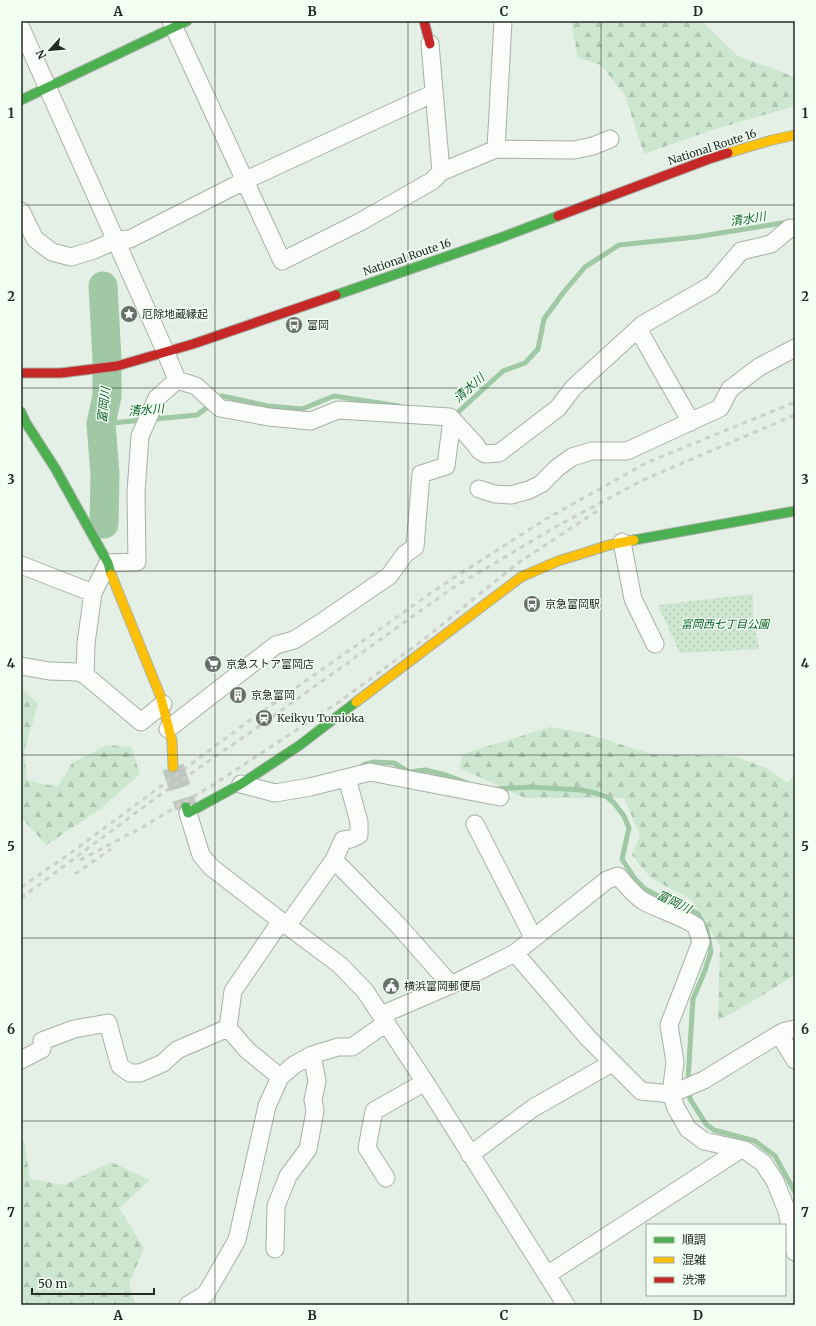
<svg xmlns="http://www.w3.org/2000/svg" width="816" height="1326" viewBox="0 0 816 1326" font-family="Merriweather,'Noto Sans JP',serif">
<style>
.forest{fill:url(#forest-firs)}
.park{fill:url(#park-dots)}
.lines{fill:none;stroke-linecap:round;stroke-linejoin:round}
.stream{stroke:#a0c8a5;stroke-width:5}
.river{stroke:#a0c8a5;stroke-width:29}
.secondary-tunnel{stroke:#bec8be;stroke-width:22;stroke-dasharray:22 11;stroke-linecap:butt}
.street-casing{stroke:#a8b0a8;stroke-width:19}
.fast-casing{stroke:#a8b0a8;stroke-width:11}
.slow-casing{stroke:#a8b0a8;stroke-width:11}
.jam-casing{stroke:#a8b0a8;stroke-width:11}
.street{stroke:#fbfdfb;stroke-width:17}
.fast{stroke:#4caf50;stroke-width:9}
.slow{stroke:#ffc107;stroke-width:9}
.jam{stroke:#c62828;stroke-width:9}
.rail{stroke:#cccfcc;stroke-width:3;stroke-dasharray:5 5;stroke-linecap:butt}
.grid{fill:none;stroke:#242b24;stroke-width:1;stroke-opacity:0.55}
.labels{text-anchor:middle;stroke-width:3;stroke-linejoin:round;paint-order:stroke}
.street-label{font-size:11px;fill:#242b24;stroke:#f2fff3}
.poi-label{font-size:11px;fill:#242b24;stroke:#f2fff3;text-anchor:start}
.park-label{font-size:11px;font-style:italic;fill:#085c22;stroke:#f2fff3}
.water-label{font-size:12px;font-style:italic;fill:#0d5f25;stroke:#f2fff3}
.neatline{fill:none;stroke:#242b24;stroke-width:1.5}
.grid-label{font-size:13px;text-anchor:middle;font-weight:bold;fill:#242b24}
</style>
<defs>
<pattern id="forest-firs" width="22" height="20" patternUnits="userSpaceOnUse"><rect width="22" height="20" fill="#cce6cf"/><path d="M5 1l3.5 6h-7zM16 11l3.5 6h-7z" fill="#afc5b2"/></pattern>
<pattern id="park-dots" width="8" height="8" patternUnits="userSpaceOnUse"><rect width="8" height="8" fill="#cce6cf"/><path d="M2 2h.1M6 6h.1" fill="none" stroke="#afc5b2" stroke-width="1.8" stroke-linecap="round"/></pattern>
</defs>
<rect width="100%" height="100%" fill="#e4efe5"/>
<path class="forest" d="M571 21H701L738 56 795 77V106L712 130 644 154 625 95 601 65 578 58Z
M21 689H22L38 704 24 752 27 780 58 787 72 763 107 745 131 747 140 774 98 811 46 845 21 817Z
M550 727 584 733 652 754 737 757 766 768 788 783 795 774V975L761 996 718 1021 720 946 692 900 651 878 632 855 640 835 624 798H525L460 768 463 754Z
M21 1139 24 1140 30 1179 64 1185 111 1162 150 1180 119 1208 144 1248 129 1284 136 1305H54L51 1303 48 1305H21Z"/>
<path class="park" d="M753 594V614L759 649 680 653 658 605Z"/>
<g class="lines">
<path class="stream" d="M452 414 455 415 503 371 525 363 538 349 544 319 563 293 585 267 619 245 696 237 788 222
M101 424 197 415 222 396 268 406 302 409 334 396 399 406
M363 765 374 762 394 763 409 772 425 770 446 775 467 783
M496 789 530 787 582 790 595 793 607 797 614 803 624 816 629 828 622 859 635 879 645 889 662 898 679 903 698 914 707 930 711 952 704 973 693 999 688 1079 690 1099 706 1124 714 1130 755 1141 775 1156 795 1192"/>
<path class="river" d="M103 286 107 359V396L101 424 105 474 104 524"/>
<path class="secondary-tunnel" d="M173 767 186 807"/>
<g class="street-casing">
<path id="street" d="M171 21 282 261 360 222 432 181 441 172 430 44
M21 28 166 353 177 380 157 398 140 436 136 492 137 562 108 563 93 593 86 643 85 675
M496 149 503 21
M441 172 496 149 574 150 593 146 610 139
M21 211 35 239 52 252 71 257 94 250 116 240 130 239 244 181 434 93
M638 329 691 422
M177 380 196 386 220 408 269 417 311 421 338 410 450 417 475 444 479 450 485 454 499 453 558 408 573 388 642 325 712 285 741 251 771 244 790 228 795 229
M479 489 495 494 511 495 529 490 541 484 557 468 572 457 592 451H627L720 408 730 389 759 367 795 348
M622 542 633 599 655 644
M21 565 93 593
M21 666 49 671 78 672 85 675 141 722 163 704
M168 729 276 645 294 640 319 624 389 576 405 554 415 547 421 474 446 466 452 419
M347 778 359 822V835L351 839 343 840 334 860 398 925 451 985
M241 784 275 793 310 787 370 772 500 797
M188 813 201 855 211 867 281 921 340 965 365 991 425 1082 566 1305
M475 824 533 937
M287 926 334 860
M515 953 588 1038 641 1091 671 1094 704 1080 779 1034 785 1031 795 1029
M381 1015 451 985 515 953 607 880 618 876C627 885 634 896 645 902 662 911 680 915 696 926L701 942 669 1025 675 1062 671 1094 676 1108 688 1129 704 1141 745 1150 763 1163 775 1181 787 1211 795 1252
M779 1034 795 1060
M21 1060 42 1049V1041L74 1029 108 1023 115 1049 120 1066 130 1073H140L163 1063 177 1050 228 1028
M280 1077 247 1050 228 1028 233 991 281 921
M470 1155 533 1108 612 1063
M386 1178 367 1148 374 1111 425 1082
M275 1249 276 1206 288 1176 308 1149 315 1111 313 1100 317 1081 312 1055
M547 1275 741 1149
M188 1305 206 1294 237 1240 267 1106 280 1077 294 1065 312 1055 338 1047H352L386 1023"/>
</g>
<g class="fast-casing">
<path id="fast" d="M21 100 187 21
M336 295 500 238 558 216
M21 412 26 423 55 468 108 563 111 574
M634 540 795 511
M186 807 188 813 241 784 300 745 356 702"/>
</g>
<g class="slow-casing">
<path id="slow" d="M728 153 772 140 795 135
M111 574 160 695 172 741 173 767
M356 702 521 577 558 561 584 553 609 545 634 540"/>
</g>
<g class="jam-casing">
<path id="jam" d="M424 21 430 44
M558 216 709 159 728 153
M21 373H61L117 366 193 344 336 295"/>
</g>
<use href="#street" class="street"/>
<use href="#fast" class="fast"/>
<use href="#slow" class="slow"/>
<use href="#jam" class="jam"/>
<path class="rail" d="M80 860 141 828 216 783 339 702 423 640 518 563 600 509
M75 874 111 849
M21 887 68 855 253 718 441 586 546 519 646 463 795 402
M21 898 157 797 258 727 451 589 557 526 643 480 795 415"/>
</g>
<path class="grid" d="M215 21V1305M408 21V1305M601 21V1305M21 205H795M21 388H795M21 571H795M21 755H795M21 938H795M21 1121H795"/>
<defs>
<g id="sight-disc" transform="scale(0.9)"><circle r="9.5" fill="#677068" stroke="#f2fff3"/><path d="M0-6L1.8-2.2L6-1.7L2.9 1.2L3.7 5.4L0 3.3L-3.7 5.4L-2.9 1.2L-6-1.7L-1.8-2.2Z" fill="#fff"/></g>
<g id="bus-disc" transform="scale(0.9)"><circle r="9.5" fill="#677068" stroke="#f2fff3"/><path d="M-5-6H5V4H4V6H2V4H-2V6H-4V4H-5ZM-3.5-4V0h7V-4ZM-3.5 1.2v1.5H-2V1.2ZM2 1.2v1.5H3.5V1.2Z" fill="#fff"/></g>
<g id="supermarket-disc" transform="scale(0.9)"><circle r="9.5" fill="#677068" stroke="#f2fff3"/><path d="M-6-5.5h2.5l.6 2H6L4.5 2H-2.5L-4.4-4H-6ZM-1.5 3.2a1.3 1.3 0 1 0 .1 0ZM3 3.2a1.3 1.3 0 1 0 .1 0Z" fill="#fff"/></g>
<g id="building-disc" transform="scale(0.9)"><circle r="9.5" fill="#677068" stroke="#f2fff3"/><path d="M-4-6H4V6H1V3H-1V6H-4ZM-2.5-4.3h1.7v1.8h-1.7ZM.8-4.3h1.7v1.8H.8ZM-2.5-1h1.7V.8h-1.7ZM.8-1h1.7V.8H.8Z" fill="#fff"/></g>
<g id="station-disc" transform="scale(0.9)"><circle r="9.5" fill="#677068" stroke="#f2fff3"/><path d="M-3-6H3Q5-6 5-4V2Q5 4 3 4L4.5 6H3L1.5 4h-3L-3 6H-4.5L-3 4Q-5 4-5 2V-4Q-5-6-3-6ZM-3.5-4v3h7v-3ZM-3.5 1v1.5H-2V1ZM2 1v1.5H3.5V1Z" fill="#fff"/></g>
<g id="civic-disc" transform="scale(0.9)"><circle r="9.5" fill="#677068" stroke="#f2fff3"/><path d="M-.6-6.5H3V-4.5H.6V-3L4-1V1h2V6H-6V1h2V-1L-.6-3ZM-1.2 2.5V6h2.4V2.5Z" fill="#fff"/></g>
</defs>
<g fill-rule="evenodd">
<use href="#sight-disc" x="129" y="314"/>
<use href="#bus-disc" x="294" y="325"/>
<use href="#bus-disc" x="532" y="604"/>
<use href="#supermarket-disc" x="213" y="664"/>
<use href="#building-disc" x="238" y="695"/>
<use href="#station-disc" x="264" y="718"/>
<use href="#civic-disc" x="391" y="986"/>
</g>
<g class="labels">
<g class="street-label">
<text transform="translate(712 147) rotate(-18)" y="4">National Route 16</text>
<text transform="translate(407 257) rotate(-19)" y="4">National Route 16</text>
</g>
<g class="poi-label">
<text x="142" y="318">厄除地蔵縁起</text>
<text x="307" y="329">富岡</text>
<text x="545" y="608">京急富岡駅</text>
<text x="226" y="668">京急ストア富岡店</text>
<text x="251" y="699">京急富岡</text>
<text x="277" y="722">Keikyu Tomioka</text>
<text x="404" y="990">横浜富岡郵便局</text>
</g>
<g class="park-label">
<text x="725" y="628">富岡西七丁目公園</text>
</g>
<g class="water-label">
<text transform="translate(748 219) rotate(-9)" y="4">清水川</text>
<text transform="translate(469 388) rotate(-42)" y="4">清水川</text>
<text transform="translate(104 405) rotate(-84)" y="4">富岡川</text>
<text transform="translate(146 410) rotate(-5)" y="4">清水川</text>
<text transform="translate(674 902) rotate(26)" y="4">富岡川</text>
</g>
</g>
<rect width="816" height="1326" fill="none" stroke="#f2fff3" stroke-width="44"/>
<rect x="646" y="1224" width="140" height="72" fill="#f2fff3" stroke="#a0aaa0"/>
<rect x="654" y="1237" width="20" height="6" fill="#4caf50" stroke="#a0aaa0"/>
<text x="682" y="1244" font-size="12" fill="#242b24">順調</text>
<rect x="654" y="1257" width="20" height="6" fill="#ffc107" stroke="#a0aaa0"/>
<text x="682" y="1264" font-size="12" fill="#242b24">混雑</text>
<rect x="654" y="1277" width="20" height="6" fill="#c62828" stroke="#a0aaa0"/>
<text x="682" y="1284" font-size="12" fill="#242b24">渋滞</text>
<g transform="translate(50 50) rotate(243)" stroke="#f2fff3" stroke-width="3" paint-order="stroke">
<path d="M0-3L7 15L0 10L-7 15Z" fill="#242b24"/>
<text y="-6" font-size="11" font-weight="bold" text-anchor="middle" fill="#242b24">N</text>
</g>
<path d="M32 1288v6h122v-6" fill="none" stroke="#242b24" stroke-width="2"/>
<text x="38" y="1288" font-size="12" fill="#242b24" stroke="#f2fff3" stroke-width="3" paint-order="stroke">50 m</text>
<rect x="22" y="22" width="772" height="1282" class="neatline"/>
<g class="grid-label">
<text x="118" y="16">A</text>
<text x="312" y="16">B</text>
<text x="504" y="16">C</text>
<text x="698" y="16">D</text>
<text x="11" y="118">1</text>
<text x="805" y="118">1</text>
<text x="11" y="301">2</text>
<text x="805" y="301">2</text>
<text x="11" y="484">3</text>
<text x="805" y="484">3</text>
<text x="11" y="668">4</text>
<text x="805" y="668">4</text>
<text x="11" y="851">5</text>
<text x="805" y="851">5</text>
<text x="11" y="1034">6</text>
<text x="805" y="1034">6</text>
<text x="11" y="1217">7</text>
<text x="805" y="1217">7</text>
<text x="118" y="1320">A</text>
<text x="312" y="1320">B</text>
<text x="504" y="1320">C</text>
<text x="698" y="1320">D</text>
</g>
</svg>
